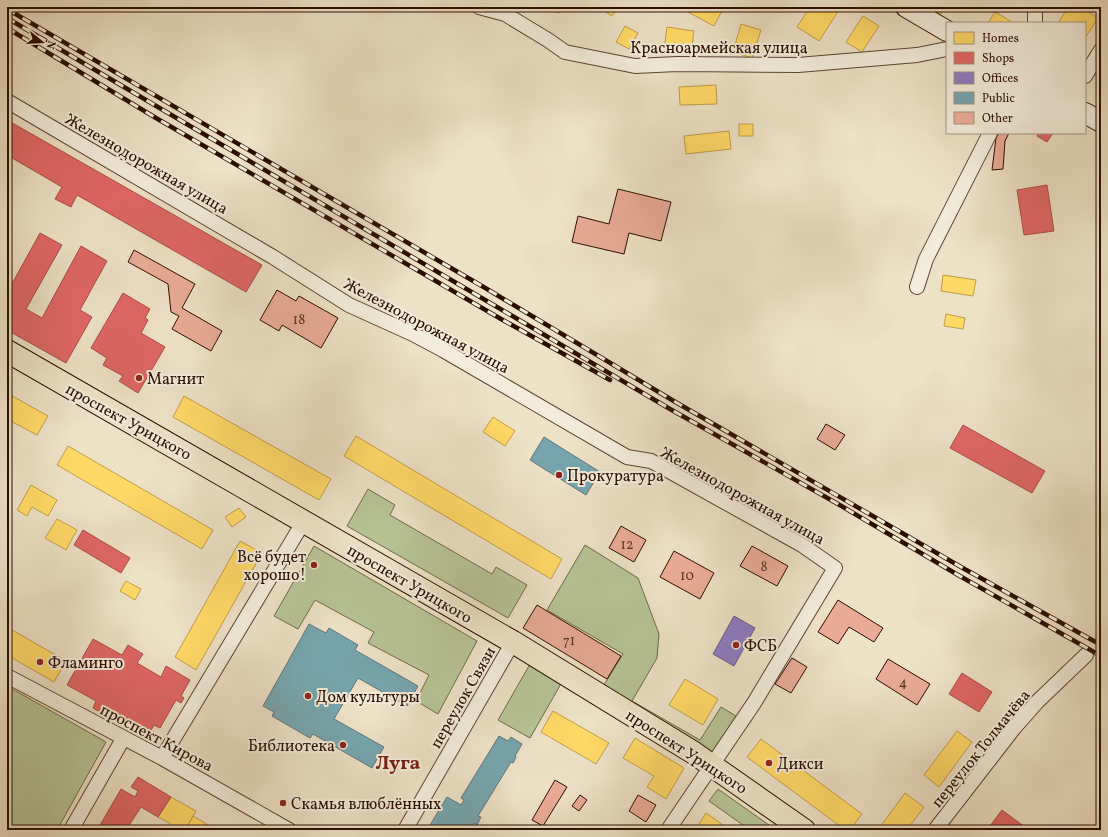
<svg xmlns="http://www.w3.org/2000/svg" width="1108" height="837" viewBox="0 0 1108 837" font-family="Vollkorn,serif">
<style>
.park{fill:#b7c396;stroke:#71684b}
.homes{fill:#ffd966;stroke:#bf9c47}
.shops{fill:#e06666;stroke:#aa4b47}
.offices{fill:#8e7cc3;stroke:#705b88}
.public{fill:#76a5af;stroke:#60777a}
.building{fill:#e9ab97;stroke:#2b0d00}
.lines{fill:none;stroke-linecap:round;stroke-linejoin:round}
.street-casing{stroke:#5c4232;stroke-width:16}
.secondary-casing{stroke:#2b0d00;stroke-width:22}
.primary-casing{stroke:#2b0d00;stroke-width:24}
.street{stroke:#f3ecda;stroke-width:14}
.secondary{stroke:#f3ecda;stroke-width:20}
.primary{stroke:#ede1c6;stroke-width:22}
.rail-casing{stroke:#2b0d00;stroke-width:4.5}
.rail{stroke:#f3ecda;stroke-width:3;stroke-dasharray:9;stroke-linecap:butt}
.poi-dot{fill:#8f2418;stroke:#f3ecda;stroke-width:1.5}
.labels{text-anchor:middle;stroke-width:4;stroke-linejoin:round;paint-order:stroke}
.number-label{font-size:14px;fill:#5a3426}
.street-label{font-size:16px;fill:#2b0d00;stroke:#f3ecda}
.poi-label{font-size:16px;fill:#2b0d00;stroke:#f3ecda;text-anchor:start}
.district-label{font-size:20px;font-weight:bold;fill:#7a1f14;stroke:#f3ecda}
</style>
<rect width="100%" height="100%" fill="#ede1c6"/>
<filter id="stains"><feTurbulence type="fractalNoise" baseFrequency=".005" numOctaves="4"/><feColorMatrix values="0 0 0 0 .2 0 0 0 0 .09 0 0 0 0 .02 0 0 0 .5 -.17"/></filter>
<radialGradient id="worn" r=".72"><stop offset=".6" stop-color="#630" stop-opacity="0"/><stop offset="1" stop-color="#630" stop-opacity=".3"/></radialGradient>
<path class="park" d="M368 489 395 505 390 515 492 574 496 567 527 585 508 618 347 526Z
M585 545 638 578 659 634 657 658 632 701 700 740 721 707 736 716 708 761 604 685 623 654 547 610Z
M314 546 477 641 438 714 416 701 429 675 368 643 374 632 315 600 298 629 274 616Z
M530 664 562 682 530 738 498 720Z
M7 686 106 742 57 830H7Z
M718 789 776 830H750L709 801Z"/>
<path class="homes" d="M548 7H562L559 13Z
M598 7H618L612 16Z
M691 7H724L714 26 688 12Z
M810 7H841L819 41 797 27Z
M929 7H945L940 15Z
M1068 7H1081L1098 18 1085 38V23H1058Z
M995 12 1012 22V23H988Z
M863 16 879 26 862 52 846 42Z
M741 24 761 30 752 58 733 52Z
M625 26 638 33 629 49 616 42Z
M667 27 694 31 691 53 664 49Z
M716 85 717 104 680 105 679 87Z
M739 124H753V136H739Z
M729 131 731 149 686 154 684 136Z
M943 275 976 280 973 296 941 291Z
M946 314 965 318 963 329 944 326Z
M7 393 48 416 37 435 7 419Z
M184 396 331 479 319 500 173 417Z
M493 417 515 431 505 446 483 432Z
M356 436 562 559 551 579 344 456Z
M68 446 213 530 202 549 57 465Z
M31 485 57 500 48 516 32 507 27 516 17 510Z
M239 508 246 517 232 527 225 517Z
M57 519 77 530 66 550 45 538Z
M240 541 262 553 196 670 175 657Z
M126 581 141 589 135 600 120 591Z
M7 627 66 661 54 682 7 655Z
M685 679 718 699 703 725 669 705Z
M553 711 609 743 596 764 541 732Z
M957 731 972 742 939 787 924 775Z
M635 738 684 768 666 799 647 787 654 776 623 758Z
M761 739 862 814 850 830H845L747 757Z
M905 793 924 807 907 830H878Z
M171 797 196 811 185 830H168L171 824 158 817Z
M706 813 730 830H695Z
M193 816 217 830H185Z"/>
<path class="shops" d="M7 120 262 265 246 292 77 195 71 207 55 199 62 187 7 155Z
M1039 133H1053L1047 142 1037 136Z
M1047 185 1054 231 1024 235 1017 190Z
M40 233 62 245 26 309 42 318 81 246 107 261 80 310 92 317 66 363 7 330V291H8Z
M123 293 150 309 145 318 148 320 141 333 165 347 138 393 119 381 123 376 103 365 107 358 91 348Z
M963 425 1045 471 1032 493 950 448Z
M83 530 130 558 121 573 74 545Z
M93 639 122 655 128 645 143 654 137 663 161 677 166 666 190 680 181 696 184 698 181 703 176 700 160 728 154 725 149 734 110 712 107 716 93 708 96 701 67 685Z
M962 673 992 692 979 712 949 694Z
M138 777 171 797 158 817 141 807 126 830H103L99 827 121 789 135 797 138 791 131 787Z
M1002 810 1029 830H987Z"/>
<path class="offices" d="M734 616 755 628 734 666 713 654Z"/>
<path class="public" d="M544 437 600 472 586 495 530 460Z
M309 624 326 633 329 628 358 645 355 650 418 686 407 706 358 678 334 719 384 747 372 768 313 734 310 738 272 716 274 712 263 706Z
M499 736 508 741 511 737 522 744 515 756 516 757 513 763 511 762 478 816 481 817 477 825 474 823 470 830H427L447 797 461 805 464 800 461 798Z"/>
<path class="building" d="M999 133H1009L1005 141 1003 169 992 170 996 138Z
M618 189 671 202 661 241 629 233 624 254 572 242 578 216 609 224Z
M134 250 195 284 182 308 222 331 211 351 172 329 179 316 171 312 168 284 128 262Z
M277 290 296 301 299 296 338 318 321 348 282 325 279 331 260 320Z
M826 424 845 435 835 450 817 439Z
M621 526 646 540 634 562 609 548Z
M752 546 788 566 777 586 740 566Z
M674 551 714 573 700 599 660 577Z
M838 600 883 628 874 642 849 627 838 644 818 632Z
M537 605 621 656 607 679 523 628Z
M792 658 807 667 791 693 775 684Z
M888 659 930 684 917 705 876 679Z
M555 780 567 787 543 826 532 820Z
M580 795 587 800 579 811 572 806Z
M638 795 656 805 646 822 629 811Z"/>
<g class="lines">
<g class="street-casing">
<path id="street" d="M479 7 505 14 548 40 565 52 635 66 677 64 798 65 917 55 947 49
M1035 7V23
M1085 76 1101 50
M7 101 273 257 349 305 413 334 443 350 627 457 651 461 802 545 835 568 754 703 668 830
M917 287 926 259 990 133
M7 676 162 758 289 830
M162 758 304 521
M71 830 123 739
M405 830 513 642
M935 830 1014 728 1037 702 1086 655"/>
</g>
<g class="secondary-casing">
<path id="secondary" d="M906 7 947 31
M1085 113 1101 122"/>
</g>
<g class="primary-casing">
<path id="primary" d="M7 351 513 642 694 753 804 830"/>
</g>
<use href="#street" class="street"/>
<use href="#secondary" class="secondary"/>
<use href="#primary" class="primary"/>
<g class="rail-casing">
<path id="rail" d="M7 9 487 289 672 400 961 567 1101 645
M7 18 670 409 838 504 958 575 1101 656
M7 28 156 118 501 319 610 380"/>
</g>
<use href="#rail" class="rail"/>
</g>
<g class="poi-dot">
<circle cx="139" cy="378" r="4"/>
<circle cx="559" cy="475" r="4"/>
<circle cx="314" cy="565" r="4"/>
<circle cx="736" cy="645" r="4"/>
<circle cx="40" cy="662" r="4"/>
<circle cx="308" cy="696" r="4"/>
<circle cx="343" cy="745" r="4"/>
<circle cx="769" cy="763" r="4"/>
<circle cx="283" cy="803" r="4"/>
</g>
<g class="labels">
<g class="number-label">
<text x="299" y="324">18</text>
<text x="627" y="549">12</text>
<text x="764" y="571">8</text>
<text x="687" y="580">10</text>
<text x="569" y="645">71</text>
<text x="903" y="687">4</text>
</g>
<g class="street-label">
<text x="719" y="53">Красноармейская улица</text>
<text transform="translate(147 163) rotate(30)" y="6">Железнодорожная улица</text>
<text transform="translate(427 325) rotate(28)" y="6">Железнодорожная улица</text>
<text transform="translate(129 421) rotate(29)" y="6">проспект Урицкого</text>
<text transform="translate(743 495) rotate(29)" y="6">Железнодорожная улица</text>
<text transform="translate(410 583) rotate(30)" y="6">проспект Урицкого</text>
<text transform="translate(462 697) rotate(-60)" y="6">переулок Связи</text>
<text transform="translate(157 737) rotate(28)" y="6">проспект Кирова</text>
<text transform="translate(980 748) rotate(-51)" y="6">переулок Толмачёва</text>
<text transform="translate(687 751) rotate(33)" y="6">проспект Урицкого</text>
</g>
<g class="poi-label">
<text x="147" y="384">Магнит</text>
<text x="567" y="481">Прокуратура</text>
<text x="306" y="562" text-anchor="end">Всё будет<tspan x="306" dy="18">хорошо!</tspan></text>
<text x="744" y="651">ФСБ</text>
<text x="48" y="668">Фламинго</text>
<text x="316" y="702">Дом культуры</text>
<text x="335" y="751" text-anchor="end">Библиотека</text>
<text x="777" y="769">Дикси</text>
<text x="291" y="809">Скамья влюблённых</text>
</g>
<g class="district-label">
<text x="398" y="769">Луга</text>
</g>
</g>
<rect width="1108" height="837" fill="none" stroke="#ede1c6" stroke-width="24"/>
<rect x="8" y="8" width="1092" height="821" fill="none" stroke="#2b0d00" stroke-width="2"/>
<rect x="12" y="12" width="1084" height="813" fill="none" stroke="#2b0d00"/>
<rect x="946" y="22" width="140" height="112" fill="#f3ecda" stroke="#a39383"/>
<rect x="954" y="32" width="20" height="12" fill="#ffd966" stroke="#a39383"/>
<text x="982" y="42" font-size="12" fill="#2b0d00">Homes</text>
<rect x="954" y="52" width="20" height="12" fill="#e06666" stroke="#a39383"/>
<text x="982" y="62" font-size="12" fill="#2b0d00">Shops</text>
<rect x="954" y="72" width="20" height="12" fill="#8e7cc3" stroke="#a39383"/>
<text x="982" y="82" font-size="12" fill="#2b0d00">Offices</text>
<rect x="954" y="92" width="20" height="12" fill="#76a5af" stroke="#a39383"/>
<text x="982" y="102" font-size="12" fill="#2b0d00">Public</text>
<rect x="954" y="112" width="20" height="12" fill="#e9ab97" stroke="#a39383"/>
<text x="982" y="122" font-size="12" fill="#2b0d00">Other</text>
<g transform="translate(42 42) rotate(108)" stroke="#f3ecda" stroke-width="3" paint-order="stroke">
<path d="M0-3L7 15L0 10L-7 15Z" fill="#2b0d00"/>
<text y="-6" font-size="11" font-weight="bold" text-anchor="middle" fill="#2b0d00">N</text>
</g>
<rect width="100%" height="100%" filter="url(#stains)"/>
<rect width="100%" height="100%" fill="url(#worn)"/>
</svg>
